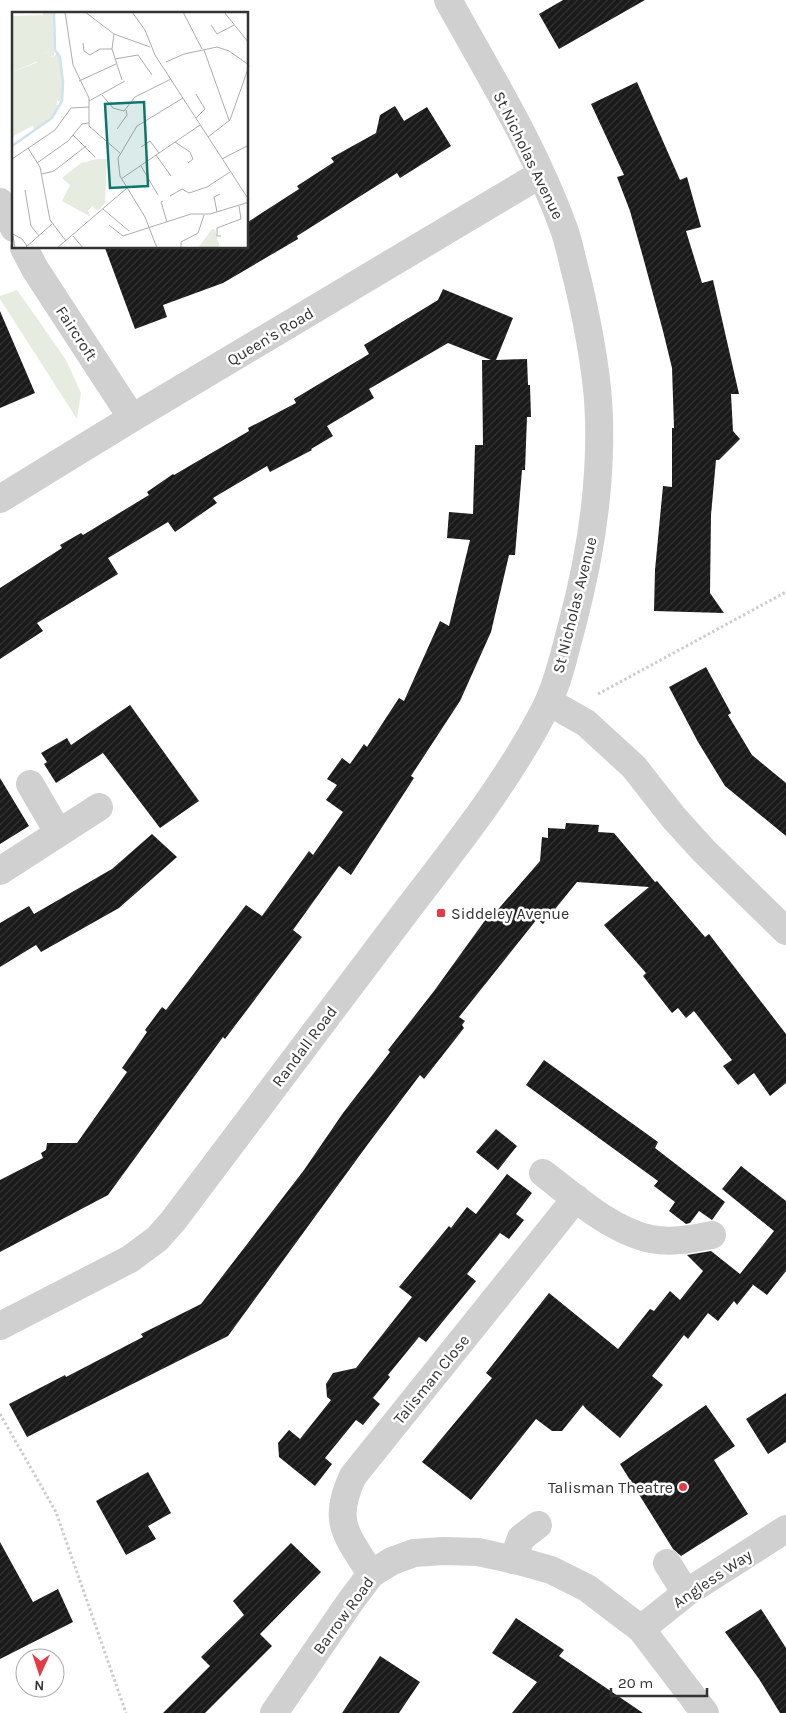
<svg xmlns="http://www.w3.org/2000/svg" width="786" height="1713" viewBox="0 0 786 1713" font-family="Karla,sans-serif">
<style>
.grass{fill:#e6ecdf}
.building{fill:url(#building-hatch)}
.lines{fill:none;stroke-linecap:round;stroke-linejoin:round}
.path{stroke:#cdcdcd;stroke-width:3;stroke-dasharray:2.5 2.5;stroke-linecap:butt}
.minor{stroke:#d0d0d0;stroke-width:28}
.poi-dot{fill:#e63946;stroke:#fff;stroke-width:2}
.labels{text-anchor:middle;stroke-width:5;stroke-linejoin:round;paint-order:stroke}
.street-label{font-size:16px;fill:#333;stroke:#fff}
.poi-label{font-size:16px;fill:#333;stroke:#fff;text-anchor:start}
.inset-river{fill:none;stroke:#cfe2ee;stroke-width:2.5}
.inset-road{fill:none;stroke:#adadad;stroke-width:1}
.view{fill:#0f766e;fill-opacity:0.15;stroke:#0f766e;stroke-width:2.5}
.inset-edge{fill:none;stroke:#333;stroke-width:2.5}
</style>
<defs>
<pattern id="building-hatch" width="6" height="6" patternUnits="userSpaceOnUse" patternTransform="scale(1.25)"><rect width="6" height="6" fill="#1a1a1a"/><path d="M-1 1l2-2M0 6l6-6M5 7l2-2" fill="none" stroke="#333"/></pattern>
</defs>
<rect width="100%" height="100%" fill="#fff"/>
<path class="grass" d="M17 290 66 360 81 393 77 419 0 299V296Z"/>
<path class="building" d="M563 0H645L559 49 539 14Z
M637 82 680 180 687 177 701 227 686 231 702 283 713 280 739 394H731L733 431 740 439 719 460H716L711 515 710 593 724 613 654 611 655 570 663 486 672 487V428H674L672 368 663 331 643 257 630 211 617 177 624 175 591 104Z
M395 106 404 121 427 107 451 146 400 178 397 173 297 236 298 239 223 283 163 305 167 317 135 329 105 248H248V222L299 189 297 186 334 162 331 158 376 133 380 115Z
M443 289 513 318 496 360 527 359 528 385H530L531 417H527L525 470H522L515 555H509L491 632 460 701 411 776 414 778 351 875 339 866 293 930 302 937 225 1039 223 1037 108 1195 0 1252V1180L43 1158 41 1153 46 1150 47 1143H77L127 1072 122 1068 147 1032 145 1030 162 1007 166 1010 246 905 262 916 309 851 313 855 343 812 326 800 337 785 327 779 342 758 350 764 364 744 367 747 399 698 404 701 440 621 449 626 470 540 447 538 449 512 473 514 475 445H483L482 360H491L448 343 369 389 374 398 327 426 333 436 311 449 312 450 270 472 267 466 213 498 217 503 175 532 168 522 108 558 118 574 37 623 43 631 0 659V588L62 548 60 545 81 533 83 535 149 495 147 492 173 474 174 475 249 431 248 428 296 403 294 399 369 354 364 345 438 300Z
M0 311 35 393 0 408Z
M706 667 731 713 728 715 752 755 786 783V836L725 786 698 742 669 687Z
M130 705 199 801 160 828 103 753 56 783 44 764 47 762 41 753 67 738 71 745Z
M0 778 29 826 0 844Z
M566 823 599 825 598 832 614 833 655 882 657 881 705 937 709 934 786 1034V1083L770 1096 754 1073 738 1085 723 1066 732 1060 694 1011 686 1018 678 1008 672 1013 643 976 646 973 604 925 649 887 577 882 543 924 537 919 459 1017 465 1021 462 1025 464 1028 424 1079 420 1075 368 1144 228 1336 27 1437 9 1404 65 1375 66 1377 143 1337 141 1334 201 1304 304 1170 343 1113 390 1052 388 1050 434 991 486 919 488 921 540 861 542 837 548 838V828L565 829Z
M152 834 177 857 119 908 41 952 36 945 0 967V923L29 906 34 914 112 869Z
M544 1060 658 1142 655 1148 725 1202 712 1220 699 1211 690 1223 686 1224 669 1211 675 1202 654 1186 658 1181 526 1085Z
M496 1129 517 1146 498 1170 476 1152Z
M741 1166 786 1201V1271L767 1295 752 1284 753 1285 737 1305 734 1301 718 1321 708 1313 688 1339 684 1335 652 1376 663 1385 620 1438 586 1409 583 1405 562 1431H552L536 1419 471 1500 422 1462 492 1378 486 1373 549 1293 618 1349 650 1309 654 1311 670 1291 680 1300 703 1271 687 1255 711 1251 740 1274 774 1231 722 1189Z
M507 1174 532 1193 516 1214 524 1220 509 1239 500 1233 467 1274 476 1281 426 1342 419 1337 388 1375 390 1377 373 1398 380 1404 363 1425 356 1420 325 1458 332 1464 315 1486 279 1457 278 1443 289 1430 300 1439 331 1400 327 1397 326 1384 333 1373 356 1368 412 1297 399 1287 449 1226 451 1228 467 1207 476 1214Z
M786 1393V1442L768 1454 746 1419Z
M706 1405 735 1446 714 1460 748 1514 681 1556 673 1549 620 1464Z
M148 1472 171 1513 148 1526 156 1539 126 1555 96 1501Z
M0 1542 33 1602 58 1589 73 1622 0 1659Z
M291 1543 321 1572 260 1634 272 1646 205 1713H163L210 1666 201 1657 244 1615 233 1601Z
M761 1609 786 1648V1713H780L759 1679 725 1632Z
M516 1618 564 1650 559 1656 643 1713H512L537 1682 492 1653Z
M380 1656 420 1682 399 1713H342Z"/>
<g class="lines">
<path class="path" d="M598 694 786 592
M0 1414 56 1512 126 1713"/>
<path class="minor" d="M0 202 14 228
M24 248 35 269 132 418
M0 499 132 418 541 174
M549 702 586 723 634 767 674 818 704 851 786 931
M30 784 58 832
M0 871 99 807
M543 1173C574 1197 612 1231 651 1239 672 1243 691 1239 712 1235
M0 1326 130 1259 157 1239 173 1221C248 1121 323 1022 398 922 451 852 508 783 547 705 559 680 565 651 572 625 590 558 601 489 599 419 598 376 588 325 578 282 573 265 570 246 564 229 535 148 489 74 448 0
M513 1560 521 1538 538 1525
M667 1563 686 1593
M371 1574C347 1535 331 1522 353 1476L576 1198
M641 1629 686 1593 786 1529
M274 1713 350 1602 371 1574 392 1561 414 1553 443 1551 478 1552 519 1561 551 1570 587 1588 641 1629 705 1713"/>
</g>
<g class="poi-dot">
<rect x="436" y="908" width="10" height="10" rx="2.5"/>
<circle cx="683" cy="1487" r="5"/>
</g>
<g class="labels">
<g class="street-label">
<text transform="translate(529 155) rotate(64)" y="6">St Nicholas Avenue</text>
<text transform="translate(77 333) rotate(57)" y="6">Faircroft</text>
<text transform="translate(270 336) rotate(-31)" y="6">Queen's Road</text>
<text transform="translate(574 605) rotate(-76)" y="6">St Nicholas Avenue</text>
<text transform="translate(304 1046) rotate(-53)" y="6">Randall Road</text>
<text transform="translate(431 1379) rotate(-51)" y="6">Talisman Close</text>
<text transform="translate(712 1578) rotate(-34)" y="6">Angless Way</text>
<text transform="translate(343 1615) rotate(-54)" y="6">Barrow Road</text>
</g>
<g class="poi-label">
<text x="451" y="919">Siddeley Avenue</text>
<text x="673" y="1493" text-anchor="end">Talisman Theatre</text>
</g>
</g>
<g transform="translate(12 12)">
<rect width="236" height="236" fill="#fff"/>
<path d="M31 0H41L42 41 26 40V49L0 60V4L31 3Z" fill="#e6ecdf"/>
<path d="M18 39 42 41V43L26 56 24 42ZM44 40 48 45 51 70 49 91 45 88ZM43 93H47L40 106 23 118 19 111 34 106Z" fill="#e6ecdf"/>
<path d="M85 147H95L93 191 86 199 80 194 76 199 79 205 50 189 58 173 50 166 69 151Z" fill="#e6ecdf"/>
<path d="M45 43V92L34 106 0 125V60ZM200 217 203 218 208 236H186Z" fill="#e6ecdf"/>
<path class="inset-river" d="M0 134 40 106 50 89 51 70 48 45 43 38 42 0"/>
<path class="inset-road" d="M53 0 61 53 77 86V114L108 141M73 0 102 22 138 35M120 0 133 18 143 43 237 188M171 0 190 37M212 0 237 31M199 13 205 22 222 13M102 22 100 37 110 68M71 31 72 39 78 43 88 37H100M192 38 217 108M103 47 126 43 140 63M154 50 172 42 205 35 217 39 237 53M67 69 104 52M90 83 101 96 112 99 123 85 159 67M77 89 113 69M184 106 193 97 184 82M105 117 115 103 114 98M61 123 83 145M196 125 218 108 237 54M163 130 178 140 181 147 176 151M129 135 138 129 147 141M16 136 28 155 38 208 54 229M144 143 159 164M0 147 43 118 59 96 77 95M210 147 237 133M25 151 56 129 70 112 77 111M129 154 146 183M30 162 42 159 74 134M109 167 188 113M13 178 19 214 27 224M158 184 170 177 177 181 195 175 218 160M151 189 149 190 155 210M91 197 117 219M205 200 202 185 208 182M97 213 111 224 179 202H198L237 190M0 218 3 236M1 222 10 227 15 234M61 224 71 236M209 224H205V216L229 207 227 194M13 236 40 212M45 236 115 176M145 236 133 205 108 164 106 146 125 114 171 86M169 236V230L186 221 192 203"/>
<path class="view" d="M132 90 136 174 98 176 93 92Z"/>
<rect width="236" height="236" class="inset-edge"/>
</g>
<g transform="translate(40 1673) rotate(183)"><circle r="24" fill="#ffffff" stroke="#adadad"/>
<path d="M0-4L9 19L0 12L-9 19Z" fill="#e63946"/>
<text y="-8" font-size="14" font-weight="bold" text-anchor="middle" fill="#333333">N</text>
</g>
<path d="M611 1688v8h96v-8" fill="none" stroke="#333333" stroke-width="2.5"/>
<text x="618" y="1688" font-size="15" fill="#333333" stroke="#ffffff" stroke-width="4" paint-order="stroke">20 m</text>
</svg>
